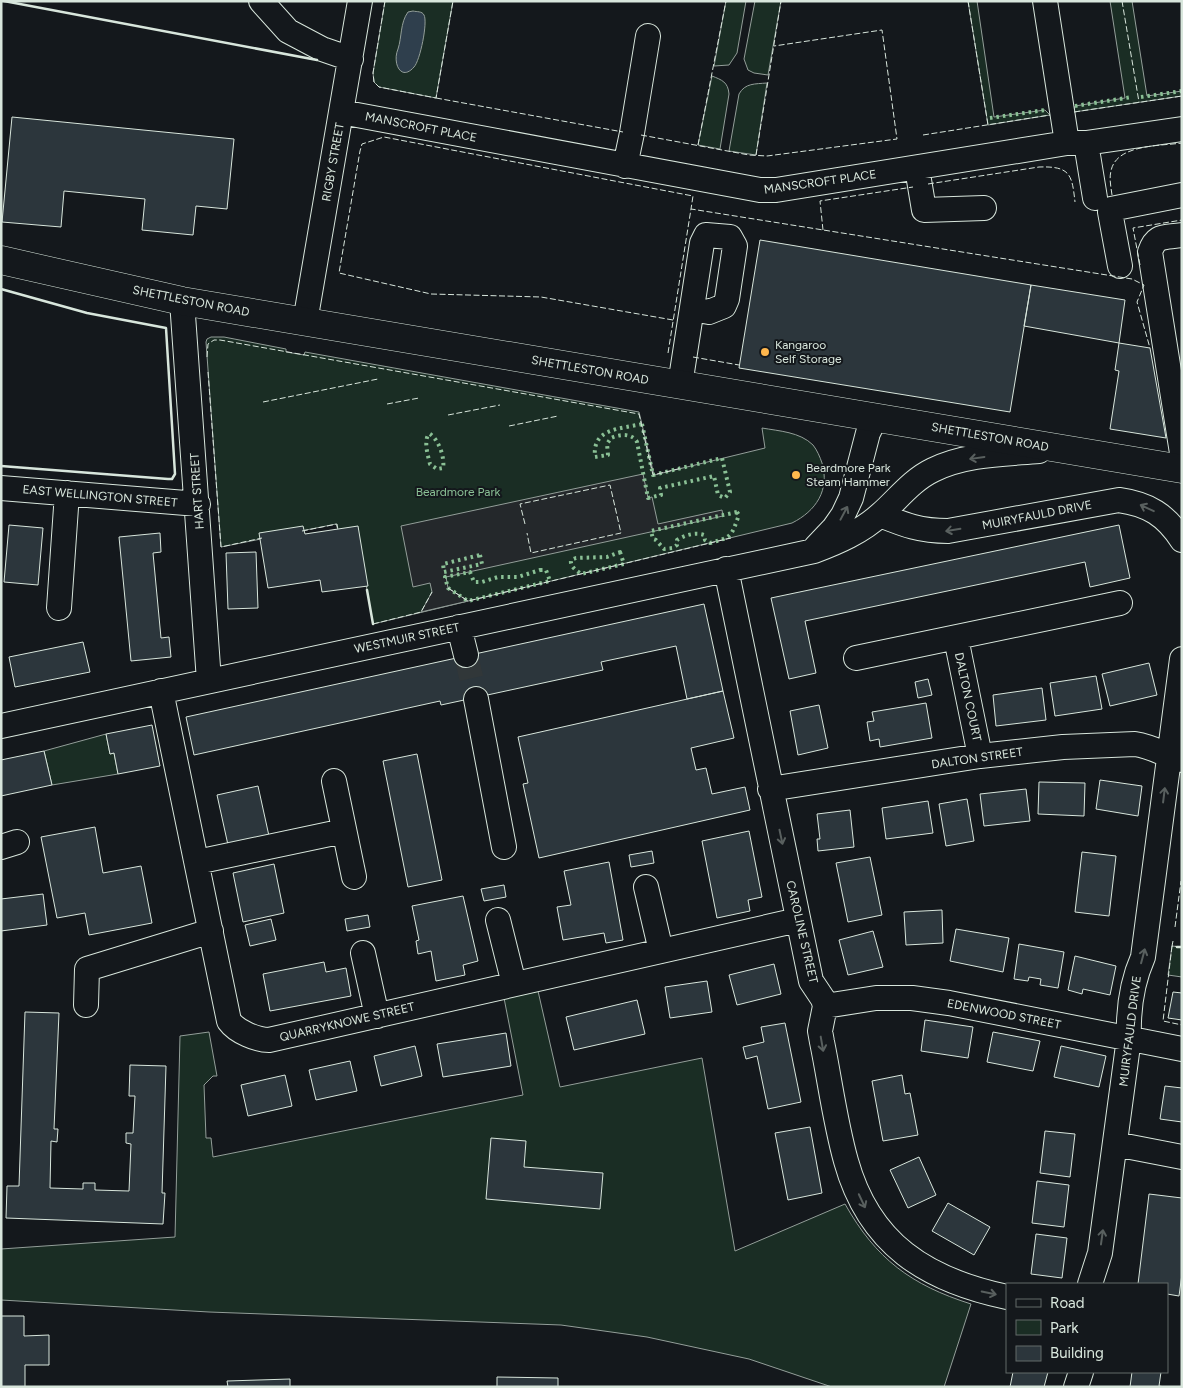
<svg xmlns="http://www.w3.org/2000/svg" width="1183" height="1388" viewBox="0 0 1183 1388" font-family="Figtree,sans-serif">
<style>
.green{fill:#1a2d24;stroke:#939e99}
.parking{fill:#24282b;stroke:#939e99}
.water{fill:#2f3f4d;stroke:#939e99}
.building{fill:#2c363c;stroke:#d8e6dc}
.lines{fill:none;stroke-linecap:round;stroke-linejoin:round}
.minor-tunnel{stroke:#313739;stroke-width:24;stroke-dasharray:24 12;stroke-linecap:butt}
.minor-casing{stroke:#d8e6dc;stroke-width:26}
.major-casing{stroke:#d8e6dc;stroke-width:29}
.minor{stroke:#14181c;stroke-width:24}
.major{stroke:#14181c;stroke-width:28}
.hedge{stroke:#8ac095;stroke-width:4;stroke-dasharray:2.5 4;stroke-linecap:butt}
.fence{stroke:#d8e6dc;stroke-width:1;stroke-dasharray:6 2.5;stroke-linecap:butt}
.wall{stroke:#d8e6dc;stroke-width:2.5}
.oneway{stroke:#59605f}
.poi-dot{fill:#ffb74d;stroke:#14181c;stroke-width:2}
.labels{text-anchor:middle;stroke-width:4;stroke-linejoin:round;paint-order:stroke}
.street-label{font-size:12px;fill:#d8e6dc;stroke:#14181c}
.poi-label{font-size:12px;fill:#d8e6dc;stroke:#14181c;text-anchor:start}
.park-label{font-size:12px;fill:#8ac095;stroke:#14181c}
</style>
<rect width="100%" height="100%" fill="#14181c"/>
<path class="green" d="M385 1H453L436 98 379 87 374 82 373 73Z
M726 1H746L737 53 729 65 714 66Z
M755 1H781L768 75 754 73 748 70 744 59Z
M968 1H977L994 117 1045 110 1050 115 988 125Z
M1110 1H1132L1147 96 1182 91V96L1074 112 1075 106 1125 98Z
M712 76C722 80 728 82 729 94L720 149 698 145Z
M767 83 756 155 729 151 739 94C745 83 755 84 767 83Z
M211 337H224L286 349V352L304 355 305 352 639 412 654 475 765 448 762 428C779 431 800 432 813 445 817 450 820 457 822 463 830 490 816 511 792 523L373 624 356 527 338 530 336 524 221 547 206 342 207 339Z
M106 734 110 754 114 753 118 774 52 785 44 751Z
M1172 946 1182 947V977L1168 975Z
M538 991 560 1087 702 1058 735 1251 845 1204C876 1259 911 1285 971 1304L944 1387H832L749 1359 647 1337 561 1325 209 1312 1 1300V1249L175 1237 180 1036 209 1032 217 1076H213L204 1085 206 1138H211L213 1157 523 1095 504 998Z"/>
<path class="parking" d="M643 474 648 498 652 497 658 524 722 510 723 516 446 577 448 588 468 601 421 612 432 592 430 583 413 587 401 526Z"/>
<path class="water" d="M413 11C417 12 422 11 424 15 428 22 420 61 414 67 401 82 392 63 398 49 402 37 400 23 408 12Z"/>
<path class="building" d="M12 117 234 139 227 209 196 206 193 235 142 230 145 199 64 191 61 227 2 222Z
M760 240 1031 285 1010 412 739 368Z
M1031 285 1125 300 1119 343 1024 326Z
M1119 343 1150 348 1166 438 1110 429 1119 371 1115 370Z
M9 525 43 528 38 585 4 582Z
M1119 525 1130 578 1090 587 1085 562 805 621 816 673 789 679 771 598Z
M303 526 305 534 358 526 368 586 322 592 320 580 268 588 259 533Z
M160 533 161 552 153 553 161 638 169 637 171 657 131 661 119 537Z
M256 552 258 608 228 609 226 553Z
M704 604 723 691 687 699 676 646 601 662 603 670 441 705 440 701 194 755 186 717Z
M83 642 90 672 15 687 9 657Z
M1149 663 1157 695 1110 706 1102 674Z
M1096 676 1102 709 1055 716 1050 683Z
M928 679 932 695 918 698 915 682Z
M1042 688 1046 720 996 726 993 695Z
M723 691 734 738 691 748 696 770 706 768 712 794 745 787 750 810 539 858 523 784 528 783 518 737Z
M926 703 932 738 880 747 879 739 870 741 867 722 874 721 872 712Z
M819 705 828 748 798 755 790 711Z
M152 725 160 766 118 774 114 753 110 754 106 734Z
M44 751 52 785 1 796V760Z
M417 754 442 880 408 887 383 761Z
M1100 780 1142 786 1138 816 1096 809Z
M1039 782 1085 783 1084 816 1038 814Z
M258 786 269 836 228 845 217 795Z
M1026 789 1030 821 984 826 980 794Z
M967 799 974 841 946 846 939 804Z
M928 801 933 833 886 839 882 808Z
M850 810 854 847 818 851 817 839H820L817 814Z
M95 827 103 873 141 866 152 923 89 935 85 913 57 918 41 837Z
M749 831 762 897 748 900 750 911 717 918 702 841Z
M652 851 654 863 631 867 629 855Z
M1082 852 1116 856 1109 916 1075 912Z
M870 857 882 915 848 922 836 863Z
M609 862 623 940 606 943 604 933 563 940 557 907 571 905 564 871Z
M274 864 284 913 243 922 233 873Z
M504 885 506 897 484 901 481 889Z
M43 894 47 925 1 931V899Z
M463 896 478 961 463 965 465 975 436 981 431 951 418 954 416 941 419 940 412 906Z
M942 910 943 943 906 945 904 912Z
M368 915 370 927 347 931 345 919Z
M271 919 276 940 250 946 245 925Z
M956 929 1009 938 1003 972 950 961Z
M873 931 883 967 848 975 839 940Z
M1019 944 1064 952 1058 988 1040 985 1041 979 1029 977 1028 981 1014 979Z
M1075 956 1116 966 1110 995 1083 989 1082 994 1068 990Z
M324 962 326 972 346 968 351 996 270 1011 263 974Z
M774 964 781 994 737 1005 729 975Z
M707 981 712 1012 670 1018 665 987Z
M1173 992 1182 993V1020L1168 1018Z
M637 1000 645 1034 574 1050 566 1017Z
M25 1012 59 1013 54 1129H58L57 1142 51 1141 50 1188 83 1189V1183H95V1190L129 1191 131 1144 126 1143V1133H133L135 1096H129L130 1065 166 1066 162 1193H165L163 1224 6 1218 7 1186H19Z
M925 1020 973 1027 968 1058 921 1051Z
M785 1023 801 1102 768 1109 757 1056 746 1059 743 1047 764 1042 761 1027Z
M993 1032 1040 1041 1033 1071 987 1062Z
M506 1033 511 1066 443 1077 437 1044Z
M415 1046 422 1076 381 1086 374 1056Z
M1061 1046 1106 1056 1099 1087 1054 1077Z
M350 1061 357 1091 316 1100 309 1070Z
M285 1075 292 1106 248 1116 241 1085Z
M902 1075 905 1094 910 1093 918 1135 883 1141 872 1081Z
M1165 1086 1182 1088V1122L1160 1119Z
M810 1127 822 1193 788 1200 775 1133Z
M1045 1131 1075 1134 1070 1177 1040 1173Z
M491 1138 526 1141 524 1167 603 1173 600 1209 486 1199Z
M919 1157 936 1195 908 1208 890 1170Z
M1037 1181 1069 1185 1064 1227 1032 1223Z
M1149 1194 1182 1198V1274L1179 1296 1167 1294V1284H1138Z
M948 1203 990 1227 974 1255 932 1231Z
M1036 1234 1067 1238 1062 1278 1031 1274Z
M1 1316H24V1336L49 1335V1365H25V1387H1Z
M1013 1372H1048L1044 1387H1010Z
M1132 1372H1161L1159 1386 1165 1387H1130Z
M497 1377 558 1378V1387H497Z
M290 1379V1387H228L227 1381Z"/>
<g class="lines">
<path class="minor-tunnel" d="M466 655 476 699"/>
<g class="minor-casing">
<path id="minor" d="M261 1 288 31 322 49 351 59
M1045 1 1067 143
M341 112 760 190H776L1067 143H1086L1182 129
M1086 143 1095 198
M625 166 632 133 648 36
M917 168 924 210 984 208
M1182 235C1164 238 1156 234 1150 252L1182 453
M1120 266 1110 212 1111 209 1182 195
M182 301 209 681
M305 322 360 1
M680 385 702 243 706 235 730 237 735 246 727 299 724 306 709 312 692 309
M1 488 198 504
M880 515C905 525 920 531 948 531L1119 500C1148 504 1166 515 1182 540
M816 547 834 528 843 515 851 498 868 433 876 417
M726 569 811 981 823 999 825 1006 820 1031 822 1042C830 1081 835 1122 846 1161 869 1244 926 1280 1007 1297
M59 608 67 493
M459 627 466 655
M956 638 980 756
M856 658 1120 603
M161 691 229 1021C237 1032 257 1040 269 1040L798 920
M476 699 504 847
M1 726 814 551C838 542 861 532 881 514 898 499 912 480 933 470 965 454 1005 454 1039 451
M334 781 354 877
M770 789 980 756 1063 747 1135 744C1154 747 1164 755 1182 760
M1 847 17 842
M197 862 344 831
M646 887 661 951
M498 920 514 984
M363 953 377 1016
M86 1005 87 969 211 931
M825 1006 876 998H912L949 1003 1182 1049
M1115 1144 1182 1157
M1090 1284 1100 1253 1129 1038C1128 1011 1132 982 1143 957L1182 659
M1076 1387 1081 1372"/>
</g>
<g class="major-casing">
<path id="major" d="M1 260 182 301 1182 469"/>
</g>
<use href="#minor" class="minor"/>
<use href="#major" class="major"/>
<path class="hedge" d="M1141 97 1182 91
M1075 106 1132 97
M990 118 1045 110
M642 424 653 475 722 458 730 492 725 498 718 495 714 476 660 488 661 495 648 498 637 442C632 433 620 434 611 438L607 444 608 455 595 457C592 428 620 429 642 424Z
M430 434C439 440 445 458 443 468L437 469 430 464C428 456 424 443 428 435Z
M737 512 739 515C731 536 733 537 710 543L705 540 704 535C695 532 685 535 677 540V545L673 548 664 549 656 540 653 539 651 531Z
M620 552 624 564 581 574C576 570 570 567 571 560L576 558 607 557Z
M480 555 482 564 444 572 443 564Z
M540 570H546L550 581 468 601 448 588 445 577 470 572 474 582H482L498 577H518Z"/>
<path class="fence" d="M385 1 373 73 374 82 379 87 436 98 453 1
M968 1 988 125
M1122 1 1139 102
M436 98 623 132
M1074 112 1182 96
M641 135 749 155 767 156 897 139 882 30 774 46
M923 135 1050 115
M698 145 726 1
M756 155 781 1
M928 184 1039 167C1070 166 1072 174 1075 202
M1112 195C1111 187 1109 179 1111 171 1116 144 1161 146 1182 143
M823 230 820 201 913 187
M1140 265 1133 228 1182 220
M673 320 541 297 431 294 339 273 360 151 362 144 384 137 693 196 691 209
M668 353 691 209 1132 279 1144 285 1137 302 1150 348
M207 357 208 344 214 340H220L639 414 653 475 682 468
M693 357 739 365
M208 372 221 547 262 538
M263 402 378 379
M387 404 419 398
M448 415 500 405
M509 426 558 416
M525 524 520 504 610 485 621 533 531 553 527 533
M302 531 337 524 338 530
M448 588 468 601 731 538
M373 624 421 612 432 592
M1175 927 1181 881
M1173 941 1172 946 1182 947
M1172 946 1163 1021 1182 1025"/>
<path class="wall" d="M4 1 317 60
M1 289 87 313 166 328 175 474 172 479H168L1 466
M367 590 373 624
M1177 947H1182"/>
</g>
<defs><path id="oneway-shaft" d="M-6 0H5M1.5-3L5.5 0L1.5 3" fill="none" stroke-width="1.6" stroke-linecap="round" stroke-linejoin="round" transform="scale(1.25)"/></defs>
<g class="oneway">
<use href="#oneway-shaft" transform="translate(977 458) rotate(172)"/>
<use href="#oneway-shaft" transform="translate(1147 508) rotate(-155)"/>
<use href="#oneway-shaft" transform="translate(844 513) rotate(-62)"/>
<use href="#oneway-shaft" transform="translate(953 530) rotate(171)"/>
<use href="#oneway-shaft" transform="translate(1164 795) rotate(-83)"/>
<use href="#oneway-shaft" transform="translate(781 837) rotate(78)"/>
<use href="#oneway-shaft" transform="translate(1143 956) rotate(-75)"/>
<use href="#oneway-shaft" transform="translate(822 1044) rotate(80)"/>
<use href="#oneway-shaft" transform="translate(862 1201) rotate(65)"/>
<use href="#oneway-shaft" transform="translate(1102 1237) rotate(-82)"/>
<use href="#oneway-shaft" transform="translate(989 1293) rotate(12)"/>
</g>
<g class="poi-dot">
<circle cx="765" cy="352" r="5"/>
<circle cx="796" cy="475" r="5"/>
</g>
<g class="labels">
<g class="street-label">
<text transform="translate(421 127) rotate(11)" y="4">MANSCROFT PLACE</text>
<text transform="translate(333 162) rotate(-80)" y="4">RIGBY STREET</text>
<text transform="translate(820 182) rotate(-8)" y="4">MANSCROFT PLACE</text>
<text transform="translate(191 301) rotate(11)" y="4">SHETTLESTON ROAD</text>
<text transform="translate(590 370) rotate(10)" y="4">SHETTLESTON ROAD</text>
<text transform="translate(990 437) rotate(10)" y="4">SHETTLESTON ROAD</text>
<text transform="translate(197 491) rotate(-94)" y="4">HART STREET</text>
<text transform="translate(100 496) rotate(5)" y="4">EAST WELLINGTON STREET</text>
<text transform="translate(1037 515) rotate(-11)" y="4">MUIRYFAULD DRIVE</text>
<text transform="translate(407 638) rotate(-12)" y="4">WESTMUIR STREET</text>
<text transform="translate(968 697) rotate(78)" y="4">DALTON COURT</text>
<text transform="translate(977 758) rotate(-8)" y="4">DALTON STREET</text>
<text transform="translate(802 932) rotate(77)" y="4">CAROLINE STREET</text>
<text transform="translate(1004 1014) rotate(11)" y="4">EDENWOOD STREET</text>
<text transform="translate(347 1022) rotate(-13)" y="4">QUARRYKNOWE STREET</text>
<text transform="translate(1130 1031) rotate(-83)" y="4">MUIRYFAULD DRIVE</text>
</g>
<g class="poi-label">
<text x="775" y="349">Kangaroo<tspan x="775" dy="14">Self Storage</tspan></text>
<text x="806" y="472">Beardmore Park<tspan x="806" dy="14">Steam Hammer</tspan></text>
</g>
<g class="park-label">
<text x="458" y="496">Beardmore Park</text>
</g>
</g>
<rect width="1183" height="1388" fill="none" stroke="#d8e6dc" stroke-width="5"/>
<rect x="1006" y="1283" width="162" height="90" fill="#14181c" stroke="#626a69"/>
<rect x="1016" y="1299" width="25" height="8" fill="#14181c" stroke="#626a69"/>
<text x="1050" y="1308" font-size="15" fill="#d8e6dc">Road</text>
<rect x="1016" y="1320" width="25" height="15" fill="#1a2d24" stroke="#626a69"/>
<text x="1050" y="1333" font-size="15" fill="#d8e6dc">Park</text>
<rect x="1016" y="1346" width="25" height="15" fill="#2c363c" stroke="#626a69"/>
<text x="1050" y="1358" font-size="15" fill="#d8e6dc">Building</text>
</svg>
